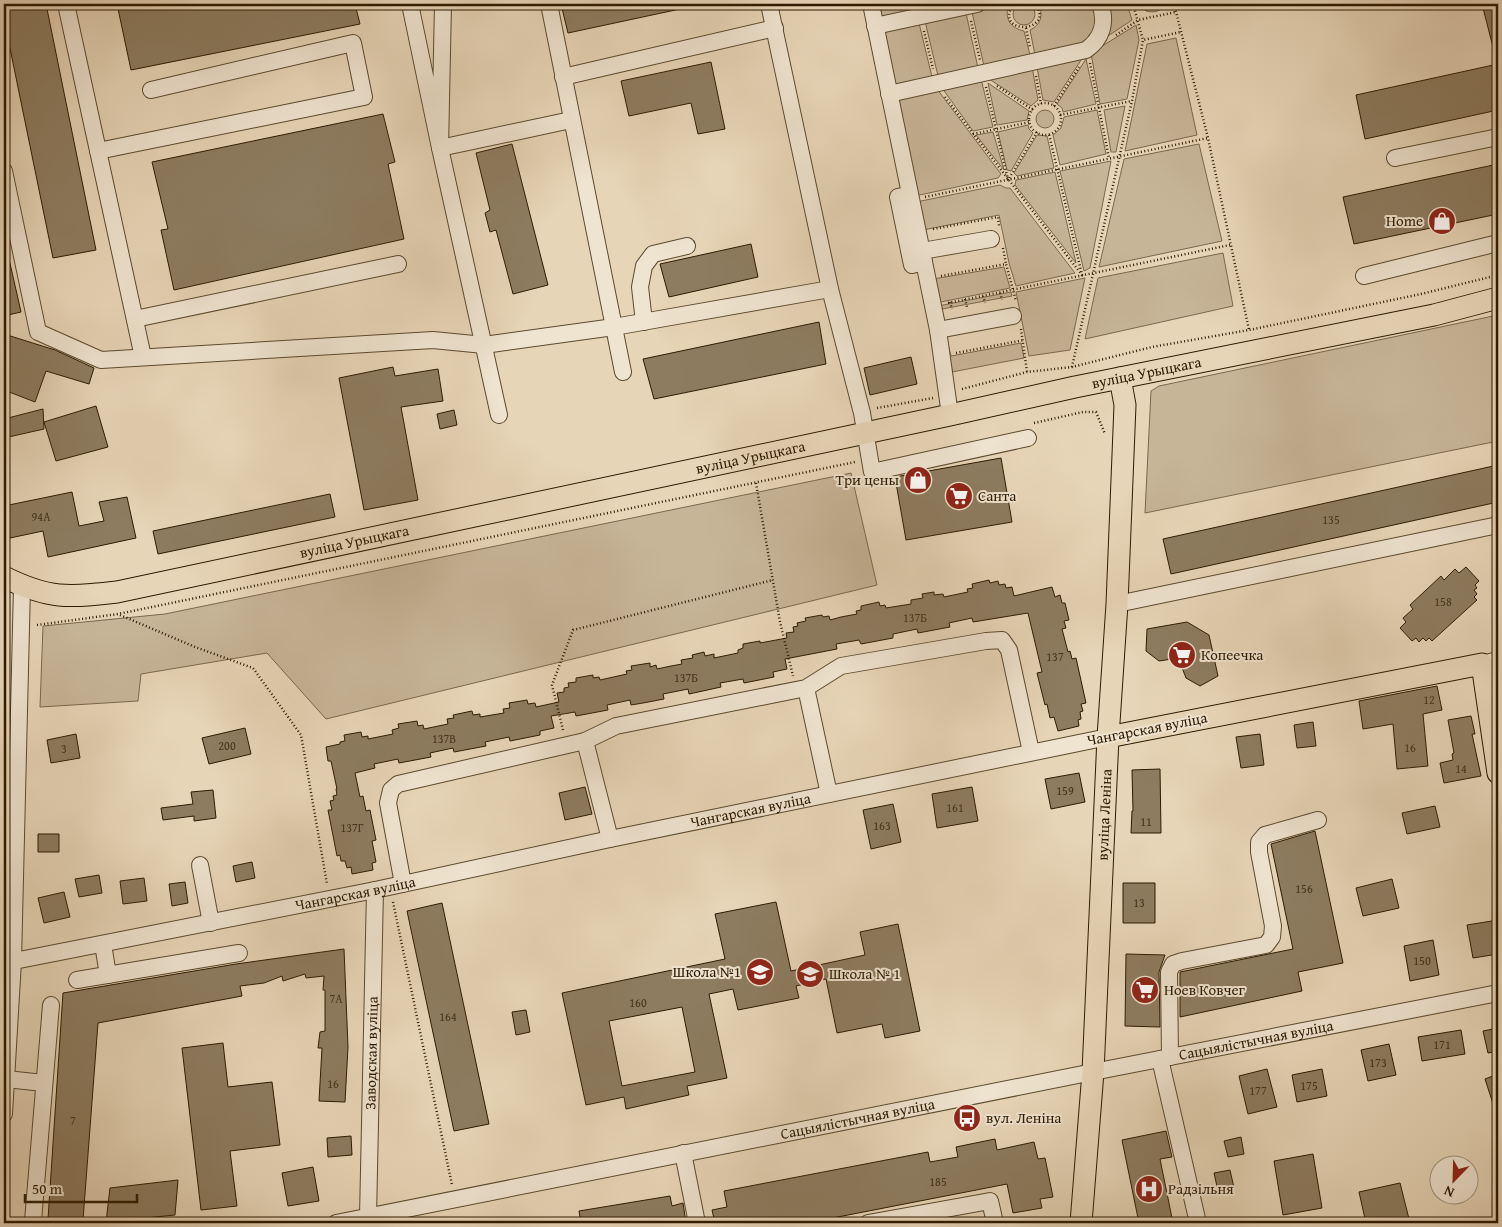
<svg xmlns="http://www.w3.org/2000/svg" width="1502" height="1227" viewBox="0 0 1502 1227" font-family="'Gentium Book Plus',serif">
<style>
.green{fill:#c7b598;stroke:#7a684c}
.building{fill:#8d7c60;stroke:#2c1b01;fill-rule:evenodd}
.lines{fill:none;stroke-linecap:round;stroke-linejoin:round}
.minor-casing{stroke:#5b4a2e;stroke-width:18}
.major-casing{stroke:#2c1b01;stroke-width:23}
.path{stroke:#2c1b01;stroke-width:2.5;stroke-dasharray:1 2.5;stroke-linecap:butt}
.minor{stroke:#efe4d0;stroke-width:16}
.major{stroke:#e7d5b7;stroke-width:21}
.labels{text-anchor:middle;stroke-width:4;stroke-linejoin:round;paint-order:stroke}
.number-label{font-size:12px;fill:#443319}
.poi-label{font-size:15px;fill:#2c1b01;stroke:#efe4d0;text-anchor:start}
.street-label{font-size:15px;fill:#2c1b01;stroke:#efe4d0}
</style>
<rect width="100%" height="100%" fill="#e7d5b7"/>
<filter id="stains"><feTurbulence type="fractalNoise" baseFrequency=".004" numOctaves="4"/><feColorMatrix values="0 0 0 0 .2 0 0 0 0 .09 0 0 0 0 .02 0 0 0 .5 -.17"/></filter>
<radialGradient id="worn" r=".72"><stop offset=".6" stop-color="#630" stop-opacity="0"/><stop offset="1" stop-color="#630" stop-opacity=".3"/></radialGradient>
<path class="green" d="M1013 14a11 11 0 1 1 22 0a11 11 0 1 1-22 0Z
M875 4H950L878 20Z
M1001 4H1005L1008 7C1005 20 1011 28 1024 31L1030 55 984 66 972 12Z
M1038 4H1093L1098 25 1086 43 1035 55 1030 30C1041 25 1044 14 1038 4Z
M1106 4H1127L1132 20 1105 38Z
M1140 4H1165C1160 12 1154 13 1146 11Z
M966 13 978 68 938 76 925 21Z
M919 23 932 77 892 87 882 30Z
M1136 25 1139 40 1127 99 1100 104 1091 53Z
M1176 38 1197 135 1125 151 1147 44Z
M1083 57 1054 102 1043 100 1037 67Z
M1086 59 1096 104 1063 112 1062 108 1057 104Z
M1032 67 1038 100 1031 106 989 79Z
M981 79 993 127 973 131 942 88Z
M988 83 1029 111 1027 120 997 125Z
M937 89 1001 174 998 178 915 196 894 98Z
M1125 106 1116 152H1111L1104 110Z
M1036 119a9 9 0 1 1 18 0a9 9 0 1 1-18 0Z
M1097 110 1106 154 1060 165 1053 135 1061 128 1064 117Z
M1028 125 1029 129 1033 133 1011 171 1007 170 998 132Z
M993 132 1004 170 976 135Z
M1037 135 1047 136 1054 168 1017 176 1014 173Z
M1199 144 1222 241 1099 267 1124 159Z
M1111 161 1090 268 1084 271 1060 171Z
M1055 172 1076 263 1015 185 1016 180Z
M1000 185 1006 188H1010L1075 273 1016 286 1009 263 999 215 923 230 916 202Z
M1223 253 1233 306 1085 339 1098 278Z
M1004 267 1010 288 936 303 933 279Z
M1085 278 1070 350 1029 356 1016 292Z
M1011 292 1012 296 942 309 944 325 938 306Z
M1498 315V441L1145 513 1151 391 1159 386Z
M946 337 951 356 1021 343 1024 358 952 372Z
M851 473 877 585 326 719 267 653 141 674 138 701 40 707 43 626 165 614Z"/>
<path class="building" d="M4 4H46L96 250 53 258 4 19Z
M117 4H355L360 24 131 70Z
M561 4H679L680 9 568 33Z
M1482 4H1498V51H1494Z
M711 62 725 129 698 134 691 103 629 116 621 81Z
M1498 64V110L1365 139 1356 95Z
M383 114 395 162 388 164 404 239 174 290 161 230 168 229 152 162Z
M512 144 548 285 513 294 496 230 490 232 485 213 490 210 476 153Z
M1498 164V214L1354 244 1343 197Z
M751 244 758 277 669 297 660 264Z
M9 259 21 312 8 315 4 295V260Z
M819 322 826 364 654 399 643 359Z
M4 334 55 350 94 368 89 384 46 371 35 402 4 390Z
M911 357 917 384 870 395 864 368Z
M393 367 395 376 438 369 443 401 401 407 418 500 364 510 339 378Z
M96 406 108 447 56 461 44 422Z
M43 409 44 429 4 438V419Z
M454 410 457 425 440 429 437 414Z
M1001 458 1012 522 906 540 895 477Z
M1498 465V502L1171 574 1163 539Z
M72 492 79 526 104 521 99 502 127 497 136 538 48 557 43 531 10 538 4 506Z
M330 494 335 517 158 554 153 531Z
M1466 567 1479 581 1475 585 1477 588 1474 590 1477 594 1474 597 1477 600 1432 641 1429 638 1426 641 1423 638 1419 642 1416 638 1412 641 1400 628 1406 622 1403 618 1413 609 1410 605 1441 576 1444 580 1455 569 1459 573Z
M989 580 990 583 998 581 999 585 1005 584 1006 588 1012 587 1014 596 1052 587 1055 597 1060 595 1062 603H1065L1069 620 1064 621 1066 628 1062 629 1068 652 1070 651 1072 659 1076 658 1086 703 1081 704 1083 711 1080 712 1081 719 1078 720 1079 726 1058 731 1054 717 1050 718 1047 704 1045 705 1037 673 1042 672 1028 613 973 622 972 618 949 623 950 627 918 633 917 629 893 634V638L861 644 859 640 836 644 837 649 785 659 787 669 773 672 774 677 744 683 743 679 720 683 721 687 689 694 688 689 663 694 664 699 643 703 631 705 630 700 607 705 608 710 576 716 575 712 551 716 554 728 540 731V735L510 741 509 737 485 742 486 746 454 752 453 748 430 753 431 757 399 763 398 759 374 764 375 768 355 773 360 797 363 796 366 811 370 810 376 840 372 841 376 862 372 863 373 870 352 874 351 867 347 868 345 861H341L340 855 337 856 328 810H332L330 801 334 800 333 796 337 795 336 789H337L331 761H328L326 747 340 744V742L345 741 344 735 361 732 362 737 368 736V739L393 734 392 730 399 728 398 724 417 721 418 726 423 725 424 729 448 724 447 719 454 718 453 715 472 711 473 715 480 714V717L504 713 503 709 510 708 509 703 527 700 528 704 535 703 536 707 559 702 557 693 564 692V688L569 687 568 683 576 682V678L593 675V678L599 677 600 680 627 674 626 671 632 670 631 666 650 663V667L656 665 657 669 671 666 682 664 681 660 693 658 692 655 704 652 705 656 714 654V658L738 653V650L743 648V644L760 641V643L787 638 786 633 794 632 793 627 798 626 797 623 806 621 805 618 822 615 823 617 829 616 830 620 841 617 857 614 856 611 861 610V606L879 602 880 606 885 605 886 608 911 604V600L923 598 922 594 934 592V595L943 594 944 597 968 592 967 589 973 588 972 584Z
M1187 622 1209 635 1218 676 1200 686 1186 678 1181 665 1172 659 1159 661 1146 651 1147 629Z
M1437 686 1442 710 1423 714 1428 766 1397 769 1393 724 1363 729 1359 701Z
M1471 716 1475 734H1472L1481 776 1444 783 1440 763 1453 760 1452 754 1454 753 1448 720Z
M1313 722 1316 746 1297 748 1294 725Z
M245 728 251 754 209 764 202 738Z
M76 734 80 758 51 763 47 740Z
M1260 734 1264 765 1241 768 1236 737Z
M1160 769 1161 833H1131L1132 811H1133L1132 770Z
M1079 773 1085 802 1051 809 1045 779Z
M585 787 592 814 565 820 559 793Z
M972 787 978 821 937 828 932 794Z
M213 790 216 818 194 821V816L163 820 161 808 193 804 191 792Z
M893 804 901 842 871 849 863 810Z
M1435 806 1440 827 1407 834 1402 813Z
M1315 831 1343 963 1298 972 1302 991 1180 1017V972L1293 949 1271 844Z
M38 834H59V852H38Z
M252 862 255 878 236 882 233 866Z
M99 875 102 893 79 897 75 879Z
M144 878 147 901 123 904 120 881Z
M1392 879 1399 908 1363 916 1356 888Z
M185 882 188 903 172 906 169 884Z
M1123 883H1155V923H1123Z
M64 892 70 917 44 923 38 898Z
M776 902 791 971 865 955 860 932 898 924 920 1031 885 1038 882 1024 837 1033 826 979 796 986 799 998 738 1010 733 989 709 994 727 1078 687 1086 689 1095 626 1109 624 1097 586 1105 562 993 725 959 715 914ZM682 1007 695 1072 622 1086 609 1021Z
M442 903 489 1124 454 1131 407 911Z
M1498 920V954L1473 958 1467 925Z
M1433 940 1439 975 1410 981 1404 946Z
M344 949 348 1047 345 1102 319 1101 322 1048H318L320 1032 325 1031V990H323L324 976 306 978 305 974 283 981 282 976 264 983 240 986 242 996 98 1023 83 1220 48 1219 63 993 236 964Z
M1126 954 1165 955 1159 972 1160 1027 1125 1026Z
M526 1010 530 1032 516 1035 512 1012Z
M1498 1028V1051L1488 1053 1483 1031Z
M1461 1030 1465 1054 1422 1061 1418 1037Z
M223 1043 228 1087 272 1082 280 1145 230 1151 237 1206 201 1210 182 1048Z
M1389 1044 1396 1075 1368 1081 1361 1050Z
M1267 1069 1277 1107 1248 1114 1239 1076Z
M1322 1069 1327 1096 1297 1102 1292 1075Z
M1498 1074V1113H1496L1485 1079Z
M1166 1131 1172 1157 1160 1159 1173 1223H1139L1122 1140Z
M351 1136 352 1155 328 1157 327 1138Z
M1241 1137 1244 1154 1228 1157 1224 1141Z
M995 1139 997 1150 1034 1142 1038 1159 1045 1158 1053 1197 1040 1199 1042 1208 1013 1213 1007 1184 807 1223H715L712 1210 727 1207 724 1191 928 1152 930 1162 958 1157 956 1147Z
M1313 1154 1322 1208 1283 1215 1274 1161Z
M313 1167 319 1201 288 1206 282 1173Z
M1230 1170 1234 1188 1218 1191 1214 1173Z
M178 1180 175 1215 106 1222 110 1188Z
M1400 1183 1410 1223H1366L1359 1192Z
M670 1196 672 1206 683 1203 686 1223H581L579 1211Z"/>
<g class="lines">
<g class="minor-casing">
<g id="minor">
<path d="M66 4 143 357"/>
<path d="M410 4 440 148 443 4"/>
<path d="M549 4 623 372"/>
<path d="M769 4 830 289 862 413 872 472 1028 438"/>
<path d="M871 4 938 330 950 415"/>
<path d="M875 26 977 4"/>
<path d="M563 77 775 28"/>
<path d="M889 94 1086 50C1102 39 1107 22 1100 4"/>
<path d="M98 151 364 97 353 43 151 90"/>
<path d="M1395 158 1498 137"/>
<path d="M4 171 38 332 101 360 433 340 484 345 614 327 830 289"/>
<path d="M910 195 898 197 912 265 924 262"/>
<path d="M922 251 991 239"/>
<path d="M1364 276 1498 243"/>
<path d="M135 319 398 264"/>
<path d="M644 322 640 287 644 266 653 254 687 246"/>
<path d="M938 330 1013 316"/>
<path d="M499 415 440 148 571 120"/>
<path d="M1117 604 1498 525"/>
<path d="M1482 664 1498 660"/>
<path d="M806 688 829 794"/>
<path d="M585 741 610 839"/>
<path d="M200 865 211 923"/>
<path d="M403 884 388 803 391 790 398 784 585 741 616 726 806 688 841 666 986 641 1002 640 1009 650 1031 752"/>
<path d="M103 944 108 975"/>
<path id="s1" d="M4 963 375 890 610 839 1108 737"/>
<path d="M77 980 239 953"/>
<path d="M1170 1057 1169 972 1173 964 1182 961 1266 945 1272 937 1273 926 1259 852V842L1265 835 1318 820"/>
<path d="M1160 1059 1198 1223"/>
<path d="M6 1079 44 1083"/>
<path d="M4 1114 13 961 22 586"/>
<path d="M683 1153 697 1223"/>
<path id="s2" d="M368 1217 375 890"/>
<path d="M35 1223 33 1221 51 1005"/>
<path id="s3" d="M336 1223 1093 1072 1498 993"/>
<path d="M868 1223 990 1201 995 1223"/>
</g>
</g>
<g class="major-casing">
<g id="major">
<path id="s4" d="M4 577C48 599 69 598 117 592L950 415 1075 387 1434 315 1498 298"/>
<path d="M1108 737 1482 664 1498 773"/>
<path id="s5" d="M1081 1223 1093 1072 1108 737 1117 604 1125 405 1120 378"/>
</g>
</g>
<path class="path" d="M1013 4C993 37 1057 32 1035 4
M1133 4 1143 40
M1174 4 1208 138 1249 330
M971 21 980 60
M1026 28 1030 48
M924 31 933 69
M1116 35 1138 20 1176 12
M1090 63 1109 158
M1036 76 1041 104
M997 86 1033 110
M986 87 1008 180 1037 132
M945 97 1082 275 1049 134
M1029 119a16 16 0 1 1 32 0a16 16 0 1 1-32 0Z
M1054 106 1079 67
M1060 115 1132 101
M973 134 1030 122
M925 197 1208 138
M933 229 998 217 999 226
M1003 248 1006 264
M941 276 1006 264 1016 301
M1000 293 1002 300
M983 296 985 303
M965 299 967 307
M950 302 952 309
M948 303 1230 245
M1021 329 1027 372
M956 353 1024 340
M1072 367 1132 101 1143 40 1181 32
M962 389 1027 372 1072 367 1152 347 1249 330 1421 294 1498 275
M877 408 933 398
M1034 423 1083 412H1096L1105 434
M756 483 780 622 793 676
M120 615 195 647 253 668 301 735 327 884
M37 625 118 614 855 462
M563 730 552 685 573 630 773 580
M393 902 452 1185"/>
<use href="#minor" class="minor"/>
<use href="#major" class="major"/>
</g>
<defs>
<g id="shop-disc" transform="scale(1.4375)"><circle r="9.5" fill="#8f2418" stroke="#efe4d0"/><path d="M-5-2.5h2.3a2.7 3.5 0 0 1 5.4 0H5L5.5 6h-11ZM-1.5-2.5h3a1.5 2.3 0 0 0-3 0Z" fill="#fff"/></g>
<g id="supermarket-disc" transform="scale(1.4375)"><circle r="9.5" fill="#8f2418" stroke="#efe4d0"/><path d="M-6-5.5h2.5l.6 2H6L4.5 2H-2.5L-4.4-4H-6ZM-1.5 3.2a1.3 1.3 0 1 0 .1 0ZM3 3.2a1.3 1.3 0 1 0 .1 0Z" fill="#fff"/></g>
<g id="school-disc" transform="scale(1.4375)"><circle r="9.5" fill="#8f2418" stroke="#efe4d0"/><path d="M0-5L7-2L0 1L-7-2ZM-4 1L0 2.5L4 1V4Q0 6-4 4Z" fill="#fff"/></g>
<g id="bus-disc" transform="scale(1.4375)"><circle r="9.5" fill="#8f2418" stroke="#efe4d0"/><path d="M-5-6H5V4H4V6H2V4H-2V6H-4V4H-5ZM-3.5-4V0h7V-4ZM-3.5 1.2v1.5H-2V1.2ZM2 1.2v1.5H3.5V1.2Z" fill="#fff"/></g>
<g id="hospital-disc" transform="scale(1.4375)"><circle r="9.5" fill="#8f2418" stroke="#efe4d0"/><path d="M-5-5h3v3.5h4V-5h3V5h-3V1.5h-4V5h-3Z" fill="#fff"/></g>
</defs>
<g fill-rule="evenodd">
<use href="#shop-disc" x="1442" y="221"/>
<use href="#shop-disc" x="918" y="480"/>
<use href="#supermarket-disc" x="959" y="496"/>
<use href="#supermarket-disc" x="1182" y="655"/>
<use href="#school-disc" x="760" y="972"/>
<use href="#school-disc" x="810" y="974"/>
<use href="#supermarket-disc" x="1145" y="990"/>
<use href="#bus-disc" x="967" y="1118"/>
<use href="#hospital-disc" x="1149" y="1189"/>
</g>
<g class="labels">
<g class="number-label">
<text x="41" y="521">94А</text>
<text x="1331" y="524">135</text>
<text x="1443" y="606">158</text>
<text x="915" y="622">137Б</text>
<text x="1055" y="661">137</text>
<text x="686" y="682">137Б</text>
<text x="1429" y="704">12</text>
<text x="444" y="743">137В</text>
<text x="227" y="750">200</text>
<text x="1410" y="752">16</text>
<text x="64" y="753">3</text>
<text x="1461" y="773">14</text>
<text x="1065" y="795">159</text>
<text x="955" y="812">161</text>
<text x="1146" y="826">11</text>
<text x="882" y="830">163</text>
<text x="352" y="832">137Г</text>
<text x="1304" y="893">156</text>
<text x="1139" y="907">13</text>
<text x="1422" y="965">150</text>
<text x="336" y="1003">7А</text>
<text x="638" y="1007">160</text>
<text x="448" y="1021">164</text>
<text x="1442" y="1049">171</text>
<text x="1378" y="1067">173</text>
<text x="333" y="1088">16</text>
<text x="1309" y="1090">175</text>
<text x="1258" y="1095">177</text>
<text x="73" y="1125">7</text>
<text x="938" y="1186">185</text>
</g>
<g class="poi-label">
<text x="1423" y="226" text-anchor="end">Home</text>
<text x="899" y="485" text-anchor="end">Три цены</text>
<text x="978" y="501">Санта</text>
<text x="1201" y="660">Копеечка</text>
<text x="741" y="977" text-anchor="end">Школа №1</text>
<text x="829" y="979">Школа № 1</text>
<text x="1164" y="995">Ноев Ковчег</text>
<text x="986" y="1123">вул. Леніна</text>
<text x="1168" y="1194">Радзільня</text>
</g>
<g class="street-label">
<text dy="5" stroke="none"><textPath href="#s4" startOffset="1169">вуліца Урыцкага</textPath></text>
<text dy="5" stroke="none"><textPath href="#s4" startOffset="764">вуліца Урыцкага</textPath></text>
<text dy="5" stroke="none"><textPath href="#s4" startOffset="359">вуліца Урыцкага</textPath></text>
<text transform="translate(1147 729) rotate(-11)" y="5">Чангарская вуліца</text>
<text dy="5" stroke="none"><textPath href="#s1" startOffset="762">Чангарская вуліца</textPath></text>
<text dy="5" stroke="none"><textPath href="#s5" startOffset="409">вуліца Леніна</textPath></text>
<text dy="5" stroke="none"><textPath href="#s1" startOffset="358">Чангарская вуліца</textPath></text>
<text dy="5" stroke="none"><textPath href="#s3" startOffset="938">Сацыялістычная вуліца</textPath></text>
<text dy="5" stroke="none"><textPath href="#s2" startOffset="164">Заводская вуліца</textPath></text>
<text dy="5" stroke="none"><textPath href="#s3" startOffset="532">Сацыялістычная вуліца</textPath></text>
</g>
</g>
<rect width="1502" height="1227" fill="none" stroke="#e7d5b7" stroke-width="20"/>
<rect x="5" y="5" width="1492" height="1217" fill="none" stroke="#2c1b01" stroke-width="2.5"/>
<rect x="10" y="10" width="1482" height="1207" fill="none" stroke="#2c1b01"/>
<g transform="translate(1454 1180) rotate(203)"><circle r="24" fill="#efe4d0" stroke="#a1947d"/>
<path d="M0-4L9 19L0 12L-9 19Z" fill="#8f2418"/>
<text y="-8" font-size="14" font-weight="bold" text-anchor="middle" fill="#2c1b01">N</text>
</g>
<path d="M25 1194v8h112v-8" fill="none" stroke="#2c1b01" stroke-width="2.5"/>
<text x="32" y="1194" font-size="15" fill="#2c1b01" stroke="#efe4d0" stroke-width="4" paint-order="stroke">50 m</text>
<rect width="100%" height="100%" filter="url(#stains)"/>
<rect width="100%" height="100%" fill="url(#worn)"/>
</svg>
